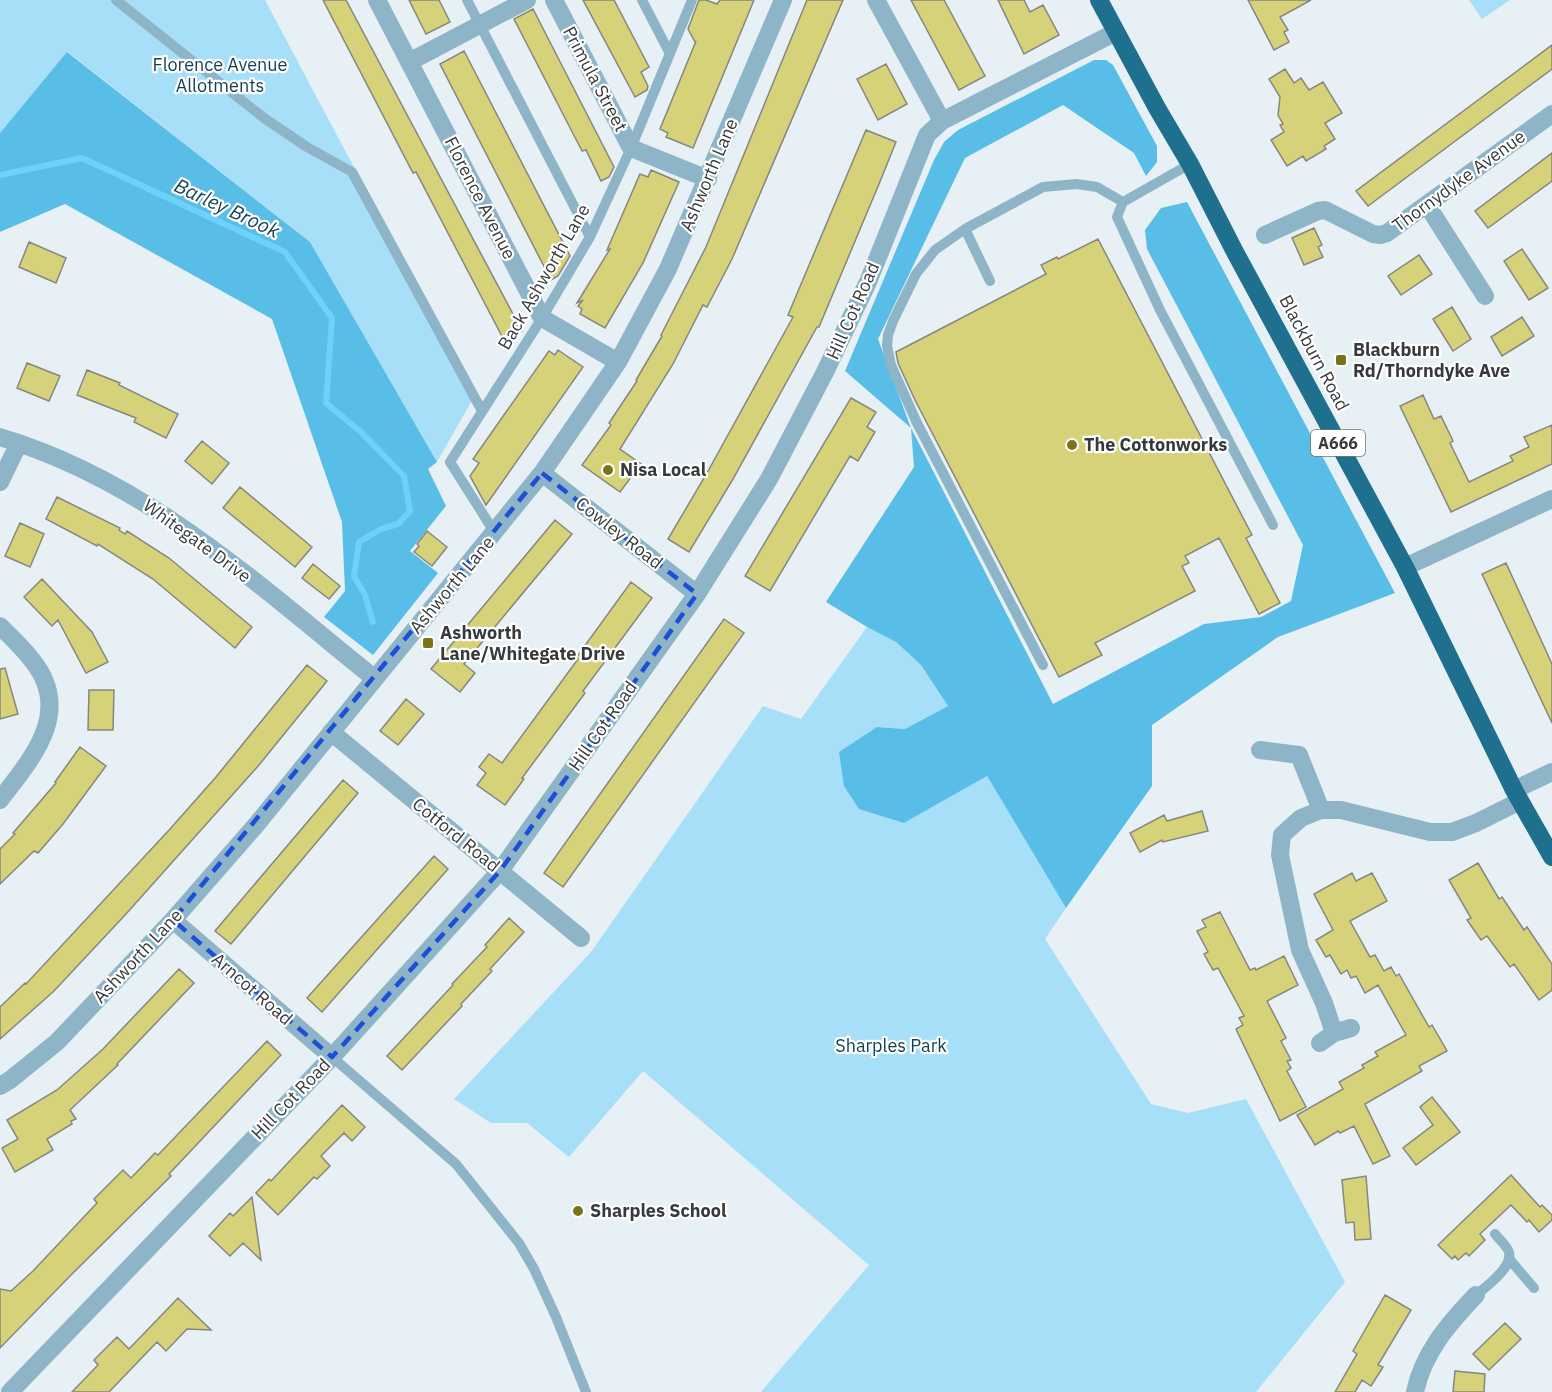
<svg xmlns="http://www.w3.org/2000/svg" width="1552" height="1392" viewBox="0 0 1552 1392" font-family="'IBM Plex Sans',sans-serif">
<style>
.green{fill:#a7dff9}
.forest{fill:#59bee7}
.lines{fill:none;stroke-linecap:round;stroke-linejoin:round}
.stream{stroke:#6dd2fb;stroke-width:6}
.building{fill:#d5d27a;stroke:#878780;stroke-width:1.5}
.lane{stroke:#8eb5c7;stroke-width:10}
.street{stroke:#8eb5c7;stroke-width:18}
.highway{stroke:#1e708e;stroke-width:18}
.marked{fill:none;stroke:#1d4ed8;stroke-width:4.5;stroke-dasharray:12 8;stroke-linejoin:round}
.poi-dot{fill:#797419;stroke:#fff;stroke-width:2}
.labels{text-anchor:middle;stroke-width:4.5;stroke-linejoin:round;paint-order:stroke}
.shield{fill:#fff;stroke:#737576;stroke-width:1.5}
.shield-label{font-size:16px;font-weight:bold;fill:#373a3c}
.park-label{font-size:18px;fill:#123f50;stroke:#fff}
.street-label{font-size:18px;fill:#373a3c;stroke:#fff}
.poi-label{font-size:18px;font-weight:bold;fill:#373a3c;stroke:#fff;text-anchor:start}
.water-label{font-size:20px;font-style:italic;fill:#194556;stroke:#fff}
</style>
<rect width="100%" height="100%" fill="#e7f0f4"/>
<path class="green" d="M0 0H265L475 395 437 462 310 242 68 52 0 133Z
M1469 0H1510L1482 19Z
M867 627 896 642 921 665 948 706 905 729 877 727 904 823 987 776 1066 908 1045 939 1151 1104 1188 1113 1246 1099 1345 1282 1256 1392H761L869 1265 643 1071 569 1157 527 1123H491L454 1099 591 952 763 706 801 719Z"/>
<path class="forest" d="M67 52 310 242 437 462 428 469 446 506 410 551 438 573 373 655 324 617 345 591 342 522 272 319 65 204 0 232V133Z
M1094 60H1106L1113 65 1157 146V162L1146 176 1134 153 1063 105 965 158 878 339 911 428 1053 704 1204 624 1261 617 1291 601 1303 545 1147 249 1145 230 1161 208 1187 202 1395 593 1278 637 1152 725V786L1066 908 987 776 904 823 859 809 844 786 839 752 877 727 905 729 948 706 921 665 896 642 867 627 826 602 914 467 911 428 845 371 934 160 944 142 958 130Z"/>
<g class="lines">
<path class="stream" d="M0 175 82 158 285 252 332 318 326 403 361 432 404 476 410 511 398 524 381 529 359 542 354 576 365 595 373 622"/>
</g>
<path class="building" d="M323 0H346L522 331 504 340 416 172 413 173Z
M409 0H439L450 22 426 34Z
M583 0H614L649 67 641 72 648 86 647 90 635 97Z
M699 0H706L717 4 720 0H754L693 148 666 137 668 133 660 129 696 41 695 42 688 29Z
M807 0H843L732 259 707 307 703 305 673 364 620 449 641 464 620 492 582 465 611 425 609 423 637 381 636 380 662 336 661 335 706 247Z
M911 0H944L985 76 959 90Z
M998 0H1024L1030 12 1043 5 1059 35 1024 54Z
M1248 0H1311L1280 17 1288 30 1284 32 1289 42 1274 50Z
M533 9 614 167 609 177 601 181 586 150 582 151 514 19Z
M1552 45V69L1368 206 1356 191Z
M464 51 570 256 558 276 551 280 440 64Z
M886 64 907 104 878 120 857 79Z
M1285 69 1294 83 1301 78 1309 90 1323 82 1342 113 1325 123 1335 139 1324 146 1326 149 1306 161 1303 156 1287 166 1271 140 1284 132 1280 125 1283 124 1278 115 1280 97 1269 79Z
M866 130 896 142 879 184 819 327H817L733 479 689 552 668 539 707 473 793 317 788 315Z
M1552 153V181L1488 228 1475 211Z
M651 170 679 182 643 263 605 328 580 314 582 309 578 306 583 300 577 303 610 249 607 250 640 174 648 177Z
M1314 228 1322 245 1318 247 1323 257 1304 265 1292 238Z
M1098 239 1252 535 1246 538 1280 603 1259 614 1219 538 1185 556 1189 563 1182 566 1195 591 1095 643 1102 655 1059 677 915 400 898 363 896 352 1046 274 1041 265 1057 257 1058 259Z
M29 242 66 258 56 283 19 267Z
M1522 249 1548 288 1529 300 1504 261Z
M1419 255 1432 274 1401 295 1388 276Z
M1452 307 1471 339 1453 351 1433 319Z
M1522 317 1534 336 1502 356 1491 337Z
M558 350 583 367 486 505 470 476 479 463 473 459 549 351 555 355Z
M27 363 60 376 49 401 17 388Z
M87 370 120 383 119 385 178 414 166 438 134 422 136 418 77 395Z
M1423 395 1434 419 1441 416 1453 441 1450 443 1469 482 1513 461 1510 456 1529 447 1524 437 1552 425V464L1451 512 1400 406Z
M851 398 876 412 867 427 875 432 858 461 850 456 770 591 745 576Z
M202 441 229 463 212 484 185 461Z
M240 487 312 547 295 567 223 508Z
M57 497 120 528 119 530 125 534 127 531 169 558 252 627 235 648 153 579 98 544 97 546 46 519Z
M555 520 572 534 464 664 475 673 460 692 431 669Z
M20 523 44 534 30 567 5 556Z
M427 531 447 547 432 566 414 552 419 546 417 544Z
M1506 563 1552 664V723L1482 574Z
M313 564 340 586 329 599 302 578Z
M42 579 92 632 108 662 86 673 58 620 52 626 24 597Z
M631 582 652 598 583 691 585 693 522 778 524 779 505 805 477 785 486 773 479 767 489 754 502 763 578 659 576 658Z
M724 619 744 633 563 887 544 873Z
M307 665 327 681 259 765 126 914 54 991 0 1039V1007L25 983 26 984 170 829 216 777Z
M5 668 18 714 0 719V669Z
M89 690H114L113 730H88Z
M406 699 424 714 398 745 380 731Z
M80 747 106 766 63 824 38 853 34 851 0 884V849L15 834 13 833 56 783 55 782Z
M343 780 358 793 231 944 215 931Z
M1202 811 1208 831 1163 842 1162 840 1140 852 1130 833 1164 815 1167 821Z
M434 856 448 869 322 1012 307 998Z
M1478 863 1499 899 1502 897 1524 930 1527 927 1552 964V990L1539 1000 1514 964 1510 967 1487 936 1481 940 1467 920 1471 918 1449 880Z
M1352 873 1356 881 1372 873 1387 901 1350 921 1370 957 1375 955 1384 971 1391 967 1396 976 1399 974 1429 1027 1432 1025 1447 1051 1419 1066 1422 1071 1365 1104 1390 1156 1373 1164 1354 1126 1340 1133 1338 1131 1315 1145 1297 1115 1343 1089 1339 1082 1364 1068 1362 1065 1378 1056 1375 1052 1406 1035 1378 985 1365 993 1356 976 1351 978 1347 970 1341 974 1330 955 1326 957 1316 940 1333 930 1314 894Z
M1220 912 1250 970 1255 968 1256 970 1284 956 1298 985 1267 1001 1286 1038 1281 1041 1291 1060 1287 1061 1291 1068 1287 1071 1306 1107 1280 1121 1236 1029 1243 1025 1239 1018 1244 1016 1218 968 1213 970 1204 954 1208 952 1197 931 1206 927 1202 920Z
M509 918 524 932 490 969 492 971 461 1004 462 1006 402 1070 387 1056 453 985 452 984 487 947 485 945Z
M179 969 194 983 117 1064 118 1065 70 1110 76 1119 71 1121 72 1124 47 1139 53 1150 15 1172 2 1148 18 1139 7 1120 57 1090 103 1049Z
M267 1041 281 1055 169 1174 171 1176 72 1274 0 1348V1289L11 1291 33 1271 97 1203 94 1199 123 1170 131 1178 155 1153 158 1155Z
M1432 1097 1460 1132 1416 1165 1403 1148 1433 1125 1420 1107Z
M342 1105 365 1127 352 1141 344 1133 321 1156 330 1166 317 1179 314 1177 278 1215 256 1193 269 1179 271 1181Z
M1511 1175 1540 1207 1542 1205 1552 1215V1220L1539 1232 1529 1220 1527 1222 1511 1205 1480 1234 1485 1240 1469 1256 1466 1253 1458 1260 1455 1256 1452 1259 1438 1245Z
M1366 1176 1371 1239 1355 1240 1354 1222 1346 1223 1342 1180Z
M252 1197 261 1260 243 1243 230 1256 209 1236 230 1213 233 1216Z
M1385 1295 1411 1310 1378 1365 1383 1367 1371 1386 1362 1380 1355 1392H1335L1357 1354 1353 1351Z
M178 1298 211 1330 187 1329 166 1351 157 1342 109 1392H72L98 1365 94 1360 117 1337 129 1349Z
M1505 1323 1521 1339 1489 1370 1473 1354Z
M1455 1371 1485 1374 1484 1392H1453Z"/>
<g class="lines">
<path class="lane" d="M116 0 264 118 307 147 352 172 482 411
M467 0 590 237
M642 0 669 52
M1190 164 1123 202 1117 217 1160 310 1273 525
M965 229 935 250 916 274 893 321 888 335 887 346 891 365 917 423 1043 665
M990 281 965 229 1043 187 1077 184 1097 187 1123 202
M495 533 450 462 542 318 590 237 631 148 692 0
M332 1057 456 1164 519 1243 534 1269 556 1317 586 1392
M1510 1260 1534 1288
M1476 1295C1487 1286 1516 1265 1508 1250 1505 1244 1499 1239 1495 1234"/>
<path class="street" d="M377 0 542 318 618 362
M554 0 631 148 708 179
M876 0 942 121
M409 62 527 0
M1427 205 1485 296
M1265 235 1318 211 1325 210 1373 234 1380 235 1387 233 1552 114
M0 437C147 481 257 584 374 678
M542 473 697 594
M0 482 19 443
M1405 567 1552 499
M0 626C11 637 23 648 32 660 74 712 32 758 0 800
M331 732 581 938
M1260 750 1299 755 1321 810
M1514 790 1552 772
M173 920 332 1057
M1334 1033 1324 1003 1300 950 1280 855 1282 835 1301 818 1321 810H1341L1430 832H1452L1476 823 1520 801
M1320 1043 1334 1033 1351 1028
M0 1086 10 1080 57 1042 173 920 256 825 542 473 618 362 668 269 783 0
M10 1392 332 1057 500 871 697 594 769 479 825 372 868 282 927 135 942 121 1116 32
M1415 1392C1423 1353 1449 1323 1476 1295"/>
<path class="highway" d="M1099 0 1157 108 1190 164 1235 252 1405 567 1514 790 1552 857"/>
</g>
<path class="marked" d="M542 473 697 594 500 871 332 1057 173 920Z"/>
<g class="poi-dot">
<rect x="1335" y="354" width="12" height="12" rx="3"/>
<circle cx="1072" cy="445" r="6"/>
<circle cx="608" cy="470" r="6"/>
<rect x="422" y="637" width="12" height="12" rx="3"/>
<circle cx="578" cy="1211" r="6"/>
</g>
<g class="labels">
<rect class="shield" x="1311" y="430" width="54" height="26" rx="4.5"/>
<g class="shield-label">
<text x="1338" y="449">A666</text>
</g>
<g class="park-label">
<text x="220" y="71">Florence Avenue<tspan x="220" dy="21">Allotments</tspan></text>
<text x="891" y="1052">Sharples Park</text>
</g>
<g class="street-label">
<text transform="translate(595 79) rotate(62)" y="6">Primula Street</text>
<text transform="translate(709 175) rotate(-67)" y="6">Ashworth Lane</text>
<text transform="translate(1459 181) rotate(-36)" y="6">Thornydyke Avenue</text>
<text transform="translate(480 198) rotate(63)" y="6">Florence Avenue</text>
<text transform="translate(544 277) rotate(-60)" y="6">Back Ashworth Lane</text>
<text transform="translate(853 311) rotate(-66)" y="6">Hill Cot Road</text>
<text transform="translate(1314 353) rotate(62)" y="6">Blackburn Road</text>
<text transform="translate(619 533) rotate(38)" y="6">Cowley Road</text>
<text transform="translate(197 541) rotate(36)" y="6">Whitegate Drive</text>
<text transform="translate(452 585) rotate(-50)" y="6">Ashworth Lane</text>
<text transform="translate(603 726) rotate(-55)" y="6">Hill Cot Road</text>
<text transform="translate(456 835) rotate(39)" y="6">Cotford Road</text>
<text transform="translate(138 956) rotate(-47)" y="6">Ashworth Lane</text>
<text transform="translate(252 989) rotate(41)" y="6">Arncot Road</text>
<text transform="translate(291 1099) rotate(-46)" y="6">Hill Cot Road</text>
</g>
<g class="poi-label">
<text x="1353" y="356">Blackburn<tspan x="1353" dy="21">Rd/Thorndyke Ave</tspan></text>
<text x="1084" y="451">The Cottonworks</text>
<text x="620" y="476">Nisa Local</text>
<text x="440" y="639">Ashworth<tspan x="440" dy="21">Lane/Whitegate Drive</tspan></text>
<text x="590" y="1217">Sharples School</text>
</g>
<g class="water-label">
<text transform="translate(227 208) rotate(25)" y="7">Barley Brook</text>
</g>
</g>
</svg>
